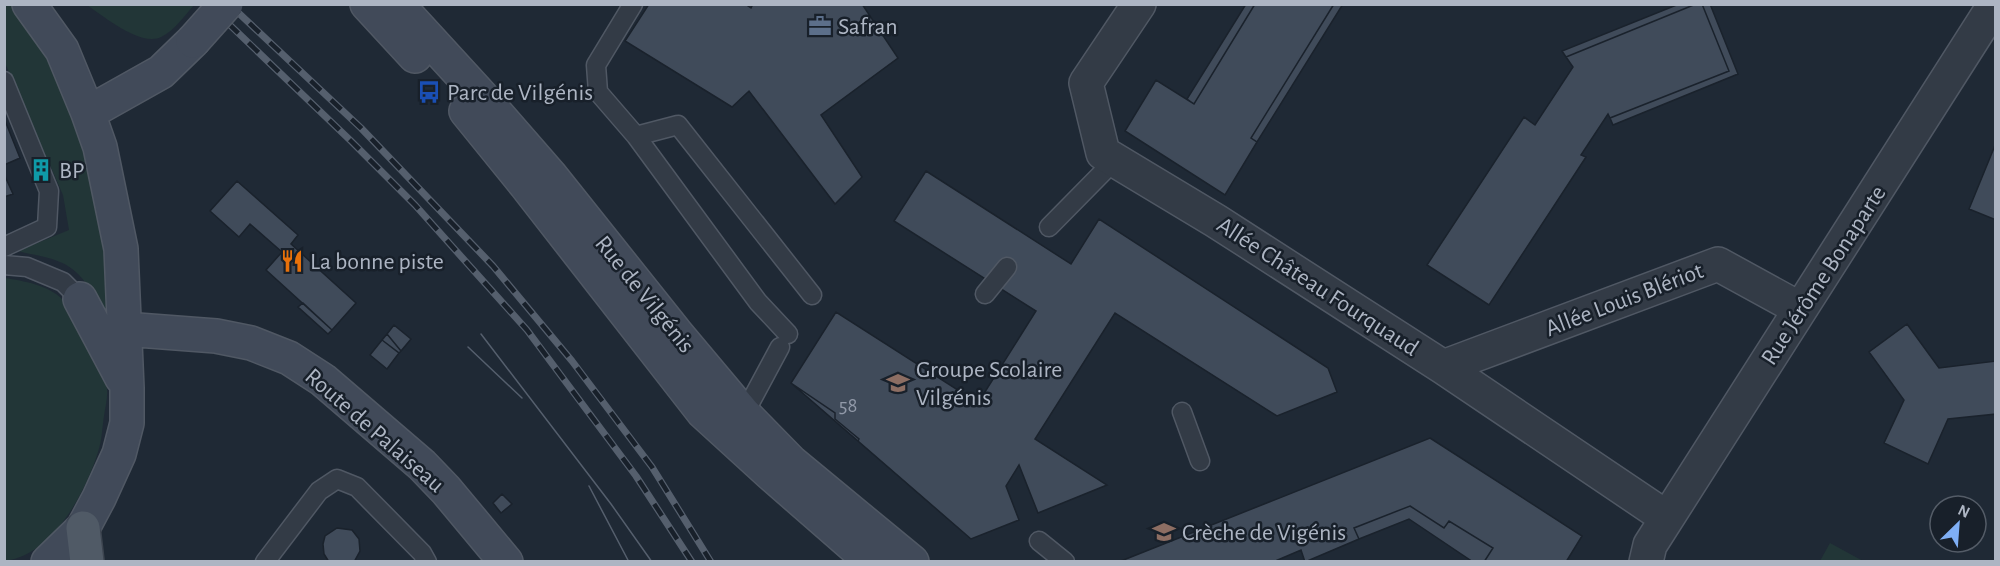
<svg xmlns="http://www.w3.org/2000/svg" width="2000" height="566" viewBox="0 0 2000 566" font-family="'Alegreya Sans',sans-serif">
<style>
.green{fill:#223637}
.building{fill:#404b5a;stroke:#1a222c;stroke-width:1.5}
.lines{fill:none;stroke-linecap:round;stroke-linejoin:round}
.lane-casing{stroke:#505864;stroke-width:21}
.street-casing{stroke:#505864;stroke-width:36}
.secondary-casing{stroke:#505864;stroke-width:36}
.primary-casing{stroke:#3c444f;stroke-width:36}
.lane{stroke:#333b46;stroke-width:18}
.street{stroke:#333b46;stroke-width:33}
.secondary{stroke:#414a59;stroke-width:33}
.primary{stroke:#505a66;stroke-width:33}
.tram{stroke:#555f6d;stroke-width:1.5}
.rail-casing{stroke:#555f6d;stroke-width:7}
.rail{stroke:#18202a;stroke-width:4.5;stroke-dasharray:14;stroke-linecap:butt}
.secondary-bridge-casing{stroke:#505864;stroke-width:36;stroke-linecap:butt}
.secondary-bridge{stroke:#414a59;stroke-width:33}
.labels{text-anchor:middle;stroke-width:5;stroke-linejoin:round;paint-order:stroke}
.number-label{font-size:21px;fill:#929aa9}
.poi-label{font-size:24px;fill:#adb5c3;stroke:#18202a;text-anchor:start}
.street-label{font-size:24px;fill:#adb5c3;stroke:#18202a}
</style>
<rect width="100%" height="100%" fill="#1f2935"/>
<path class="green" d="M5 5H16L46 43 86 135 113 289 107 321C95 298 85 272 60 262 47 256 32 255 18 251L69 230 63 195 5 63Z
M87 5 194 4V5C185 15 174 31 161 37 141 47 103 16 87 5Z
M5 278C23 281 49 285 63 300 84 320 102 361 107 389 108 398 105 408 104 416 102 428 102 441 98 452 85 494 52 555 5 561Z
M1830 543 1863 561H1820Z"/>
<path class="building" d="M649 4H745L751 8 753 4H862L898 58 821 115 862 177 835 204 749 91 732 107 625 41Z
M1246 4H1255L1194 104 1187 99Z
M1255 4H1334L1251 138 1257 142 1225 195 1125 131 1156 80 1194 104Z
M1334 4H1343L1257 142 1251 138Z
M1679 4H1696L1566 57 1562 51Z
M1696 4H1702L1729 71 1610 118 1608 114 1581 155 1586 157 1489 305 1427 265 1524 117 1535 125 1573 67 1566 57Z
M1702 4H1710L1738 74 1613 125 1610 118 1729 71Z
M4 118 20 158 4 165Z
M1996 143V220L1969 209Z
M926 171 1071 264 1099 219 1328 368 1337 392 1277 416 1115 313 1035 439 1107 485 1038 513 1019 465 1006 486 1019 520 971 539 858 441 859 439 835 419V413L791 383 836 312 978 403 1036 311 894 221Z
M4 174 13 194 4 197Z
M237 181 298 235 291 244 356 303 332 330 266 270 282 252 250 224 239 237 210 211Z
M303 303 332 330 328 334 298 307Z
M1907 324 1939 368 1996 361V414L1948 419 1928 464 1884 443 1904 400 1869 352Z
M394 325 411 339 401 351 387 334Z
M387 334 401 351 399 353 382 340Z
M382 340 399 353 387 369 370 355Z
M791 383 835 413V419L859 439 858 441Z
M1430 438 1582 536 1566 562H1484L1493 548 1449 521 1444 528 1410 506 1354 528 1359 539 1305 562 1301 550 1273 562 1121 561Z
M502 494 512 504 501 513 493 503Z
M1410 506 1444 528 1449 521 1493 548 1484 562H1469L1470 560 1409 519 1359 539 1354 528Z
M337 528 352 530 359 539 360 551 354 562H329L324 554 323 544 325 536Z"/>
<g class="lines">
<g class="lane-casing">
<path id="lane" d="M633 4 596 65 598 92 636 136 758 302 788 334
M4 81 49 191 47 227 4 247
M636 136 678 125 812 295
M1049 227 1115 160
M4 265 27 267 63 282 80 299
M985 294 1007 267
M1182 412 1200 461
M744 414 780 347
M1039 541 1065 562
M265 562 319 491 337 479 357 487 422 553 427 562"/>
</g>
<g class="street-casing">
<path id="street" d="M1139 4 1086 83 1103 153 1216 221 1443 367 1667 518
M1443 367 1718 264 1800 309
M1646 562 1650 545 1995 4"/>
</g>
<g class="secondary-casing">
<path id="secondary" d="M29 4 62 50 88 113 100 147 121 249 127 388V423L119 454 99 498 83 528 48 562
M367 4 415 56
M399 4 405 13 482 97 550 175 676 333 744 414 792 463 912 562
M466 111 526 185 703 412 771 474 872 562
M88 113 161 72 193 41
M80 299 122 378
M124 329 216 336 251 343 289 358 323 380 422 465 446 490 506 562"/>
</g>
<g class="primary-casing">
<path id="primary" d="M83 528 87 562"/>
</g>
<use href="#lane" class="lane"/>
<use href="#street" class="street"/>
<use href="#secondary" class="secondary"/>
<use href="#primary" class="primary"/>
<path class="tram" d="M481 334 611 504 652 562
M468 347 522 398
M589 486 629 562"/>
<g class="rail-casing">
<path id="rail" d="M208 4 351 141 415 205 527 330 636 476 692 562
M229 4 361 128 493 266 572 361 652 467 711 562"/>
</g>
<use href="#rail" class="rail"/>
<g class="secondary-bridge-casing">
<path id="secondary-bridge" d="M193 41 226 4"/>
</g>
<use href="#secondary-bridge" class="secondary-bridge"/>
</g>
<defs>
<g id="office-bare" transform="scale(1.8)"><path d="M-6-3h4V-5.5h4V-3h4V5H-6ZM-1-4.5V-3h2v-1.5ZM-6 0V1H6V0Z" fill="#5c6f8a" stroke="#18202a" stroke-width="2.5" paint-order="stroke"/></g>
<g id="bus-bare" transform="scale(1.8)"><path d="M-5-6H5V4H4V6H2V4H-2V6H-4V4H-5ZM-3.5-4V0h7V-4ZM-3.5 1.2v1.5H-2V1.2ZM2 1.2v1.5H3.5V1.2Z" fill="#1a4fb4" stroke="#18202a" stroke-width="2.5" paint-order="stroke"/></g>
<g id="building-bare" transform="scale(1.8)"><path d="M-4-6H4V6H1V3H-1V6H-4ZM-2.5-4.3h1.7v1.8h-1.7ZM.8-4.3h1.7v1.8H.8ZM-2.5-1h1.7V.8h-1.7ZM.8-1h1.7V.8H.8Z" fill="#0f9aa8" stroke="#18202a" stroke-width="2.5" paint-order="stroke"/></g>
<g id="restaurant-bare" transform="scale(1.8)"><path d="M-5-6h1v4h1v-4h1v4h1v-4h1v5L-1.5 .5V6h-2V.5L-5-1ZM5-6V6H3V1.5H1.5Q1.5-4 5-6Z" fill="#e8710a" stroke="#18202a" stroke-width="2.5" paint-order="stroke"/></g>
<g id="school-bare" transform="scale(1.8)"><path d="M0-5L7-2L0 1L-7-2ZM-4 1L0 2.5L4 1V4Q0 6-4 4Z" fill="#8d6e63" stroke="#18202a" stroke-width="2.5" paint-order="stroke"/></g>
</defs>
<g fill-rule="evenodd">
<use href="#office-bare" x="820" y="26"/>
<use href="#bus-bare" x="429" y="92"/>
<use href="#building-bare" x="41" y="170"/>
<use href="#restaurant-bare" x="292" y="261"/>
<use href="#school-bare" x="898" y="383"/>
<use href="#school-bare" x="1164" y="532"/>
</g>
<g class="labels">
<g class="number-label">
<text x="848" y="412">58</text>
</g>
<g class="poi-label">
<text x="838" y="34">Safran</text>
<text x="447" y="100">Parc de Vilgénis</text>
<text x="59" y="178">BP</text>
<text x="310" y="269">La bonne piste</text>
<text x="916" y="377">Groupe Scolaire<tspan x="916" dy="28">Vilgénis</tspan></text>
<text x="1182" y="540">Crèche de Vigénis</text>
</g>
<g class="street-label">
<text transform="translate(1823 275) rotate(-57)" y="8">Rue Jérôme Bonaparte</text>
<text transform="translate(1318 286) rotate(33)" y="8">Allée Château Fourquaud</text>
<text transform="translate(645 294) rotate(51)" y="8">Rue de Vilgénis</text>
<text transform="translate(1624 299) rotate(-21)" y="8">Allée Louis Blériot</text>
<text transform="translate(375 430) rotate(41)" y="8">Route de Palaiseau</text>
</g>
</g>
<rect width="2000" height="566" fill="none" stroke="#adb5c3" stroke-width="12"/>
<g transform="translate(1958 524) rotate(25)"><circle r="28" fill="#18202a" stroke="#545c67" stroke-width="1.5"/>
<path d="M0-4.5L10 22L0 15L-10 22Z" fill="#7faff5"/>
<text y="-9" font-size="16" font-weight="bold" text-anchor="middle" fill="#adb5c3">N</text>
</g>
</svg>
